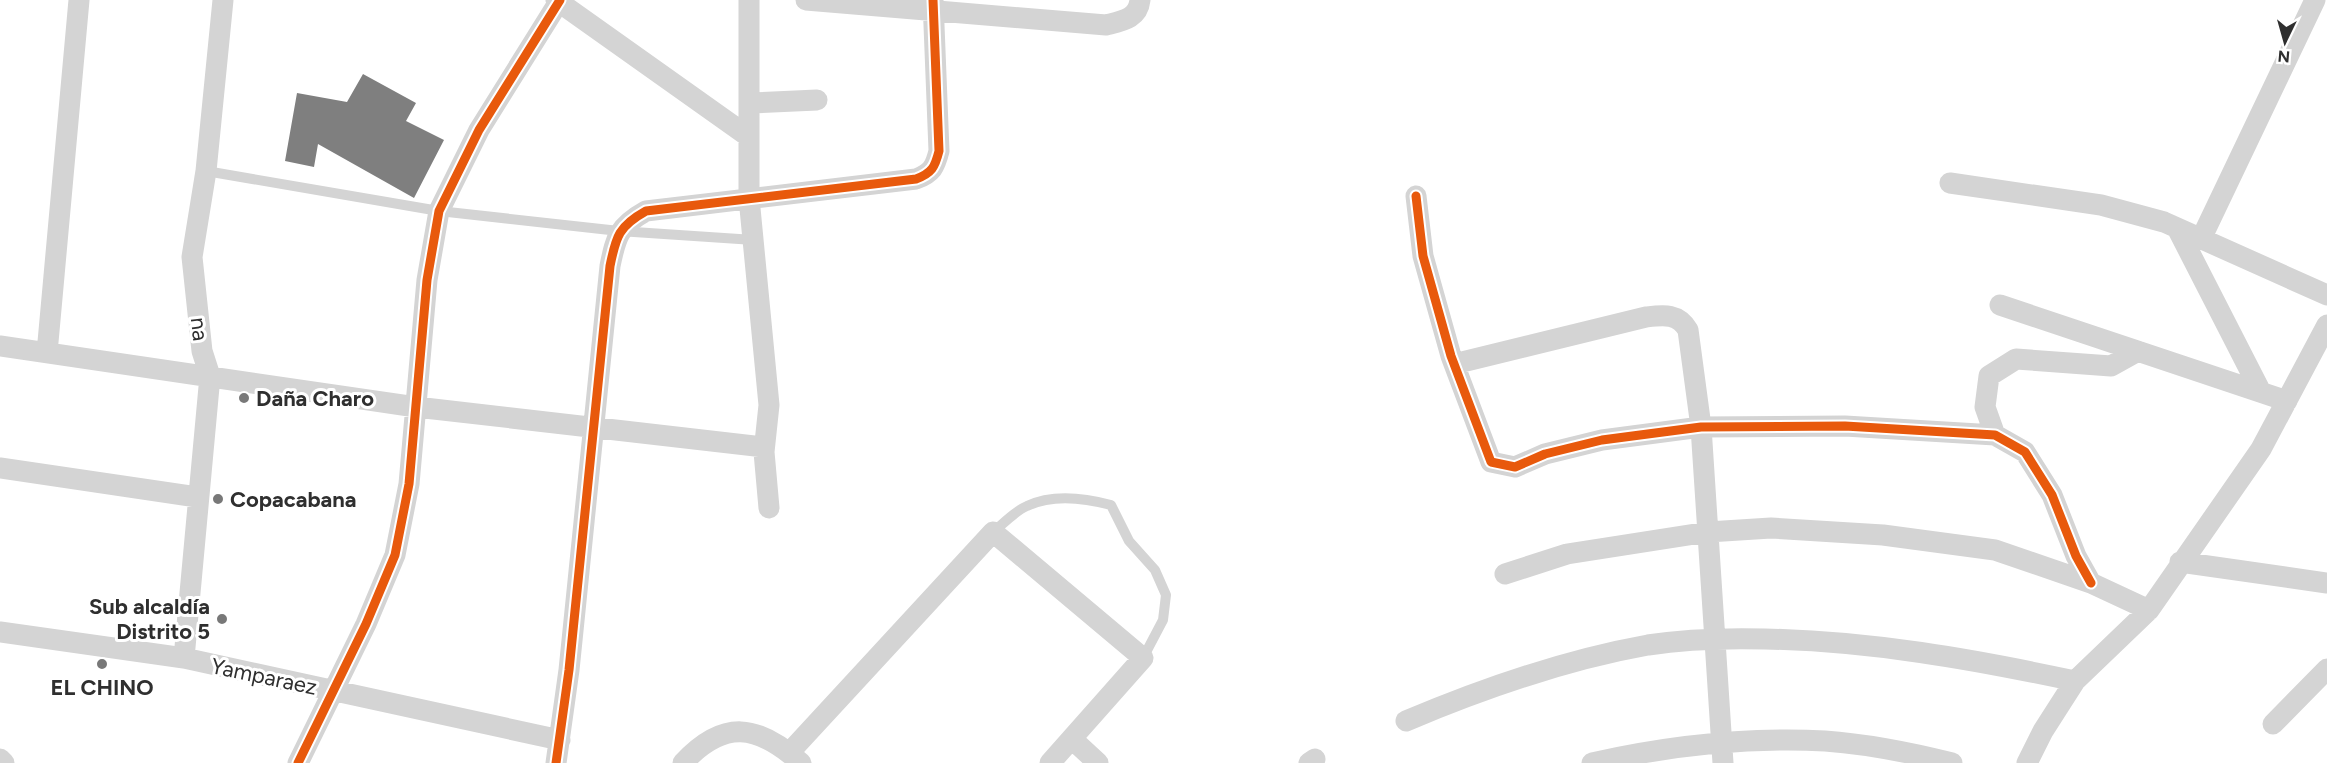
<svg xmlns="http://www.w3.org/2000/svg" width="2327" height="763" viewBox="0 0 2327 763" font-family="Figtree,sans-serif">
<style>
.building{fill:#7f7f7f}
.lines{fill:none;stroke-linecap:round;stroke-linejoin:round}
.lane{stroke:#d4d4d4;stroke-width:10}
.street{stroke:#d4d4d4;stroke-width:21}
.cycleway-casing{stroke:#fff;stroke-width:13}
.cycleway{stroke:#e8590c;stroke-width:9}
.poi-dot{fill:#787878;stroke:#fff;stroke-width:2}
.labels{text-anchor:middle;stroke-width:6;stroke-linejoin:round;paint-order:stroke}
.street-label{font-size:22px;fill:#2f2f2f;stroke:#fff}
.poi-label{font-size:22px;font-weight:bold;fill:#2f2f2f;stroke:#fff;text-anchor:start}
</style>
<rect width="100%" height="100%" fill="#fff"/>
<path class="building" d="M363 74 416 103 406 121 444 140 414 198 318 144 314 167 285 161 297 93 347 102Z"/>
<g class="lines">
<path class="lane" d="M206 171 439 211 619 231 754 240
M993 532C1003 524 1015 511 1027 506 1052 494 1085 498 1111 505L1129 541 1155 570 1166 595 1163 620 1143 658"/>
<path class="street" d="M556 0 749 137V0
M806 0 1106 25C1122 21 1138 19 1140 0
M751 103 817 100
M749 137V198L769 405 764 452 769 508
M1950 183 2101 205 2164 222 2327 295
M1416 196 1423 256 1451 356 1491 462 1515 467 1545 454 1602 440 1701 427 1845 426 1995 435 2025 452 2052 495 2076 556 2091 583
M2177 228 2261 392
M2201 239 2315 0
M2000 305 2287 401
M0 346 416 407 764 447
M47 353 79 0
M1454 364 1646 317C1664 315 1678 313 1688 330L1701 427 1723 763
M1995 435 1985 407 1989 376 2016 359 2111 366 2138 351
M0 468 197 497
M2180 562 2327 583
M1505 574 1567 554 1708 532 1771 528 1883 535 1995 550 2091 583 2149 610
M0 632 184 658 560 740
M184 658 210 376 202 351 192 257 206 171 223 0
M1406 721C1484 688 1564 660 1648 645 1687 639 1726 638 1765 639 1870 641 1972 659 2075 681
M2273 724 2327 669
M1072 739 1098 763
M789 753 993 532 1143 658 1050 763
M0 759 4 763
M298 763 366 624 395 555 409 484 427 280 439 211 479 130 560 0
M556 763 569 670 610 266C616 236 619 226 646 211L916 179C932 173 935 167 939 151L933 0
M683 763C724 719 757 724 801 763
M1309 763 1315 759
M1592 763C1668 746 1747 737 1825 741 1867 744 1912 753 1952 763
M2027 763 2043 731 2075 681 2149 610 2261 449 2327 325"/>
<g class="cycleway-casing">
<path id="cycleway" d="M1416 196 1423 256 1451 356 1491 462 1515 467 1545 454 1602 440 1701 427 1845 426 1995 435 2025 452 2052 495 2076 556 2091 583
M298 763 366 624 395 555 409 484 427 280 439 211 479 130 560 0
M556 763 569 670 610 266C616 236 619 226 646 211L916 179C932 173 935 167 939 151L933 0"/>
</g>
<use href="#cycleway" class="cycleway"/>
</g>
<g class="poi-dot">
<circle cx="244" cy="398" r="6"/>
<circle cx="218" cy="499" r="6"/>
<circle cx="222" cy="619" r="6"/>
<circle cx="102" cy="664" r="6"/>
</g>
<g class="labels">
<g class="street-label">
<text transform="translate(200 329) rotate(83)" y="8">na</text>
<text transform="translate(264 676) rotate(12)" y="8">Yamparaez</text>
</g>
<g class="poi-label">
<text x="256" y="406">Daña Charo</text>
<text x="230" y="507">Copacabana</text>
<text x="210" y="614" text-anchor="end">Sub alcaldía<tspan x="210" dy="25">Distrito 5</tspan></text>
<text x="102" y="695" text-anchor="middle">EL CHINO</text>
</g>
</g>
<g transform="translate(2285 42) rotate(185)" stroke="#ffffff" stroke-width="4.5" paint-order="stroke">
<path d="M0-4.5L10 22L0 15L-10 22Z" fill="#2f2f2f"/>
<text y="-9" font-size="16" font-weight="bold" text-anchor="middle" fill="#2f2f2f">N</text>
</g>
</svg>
